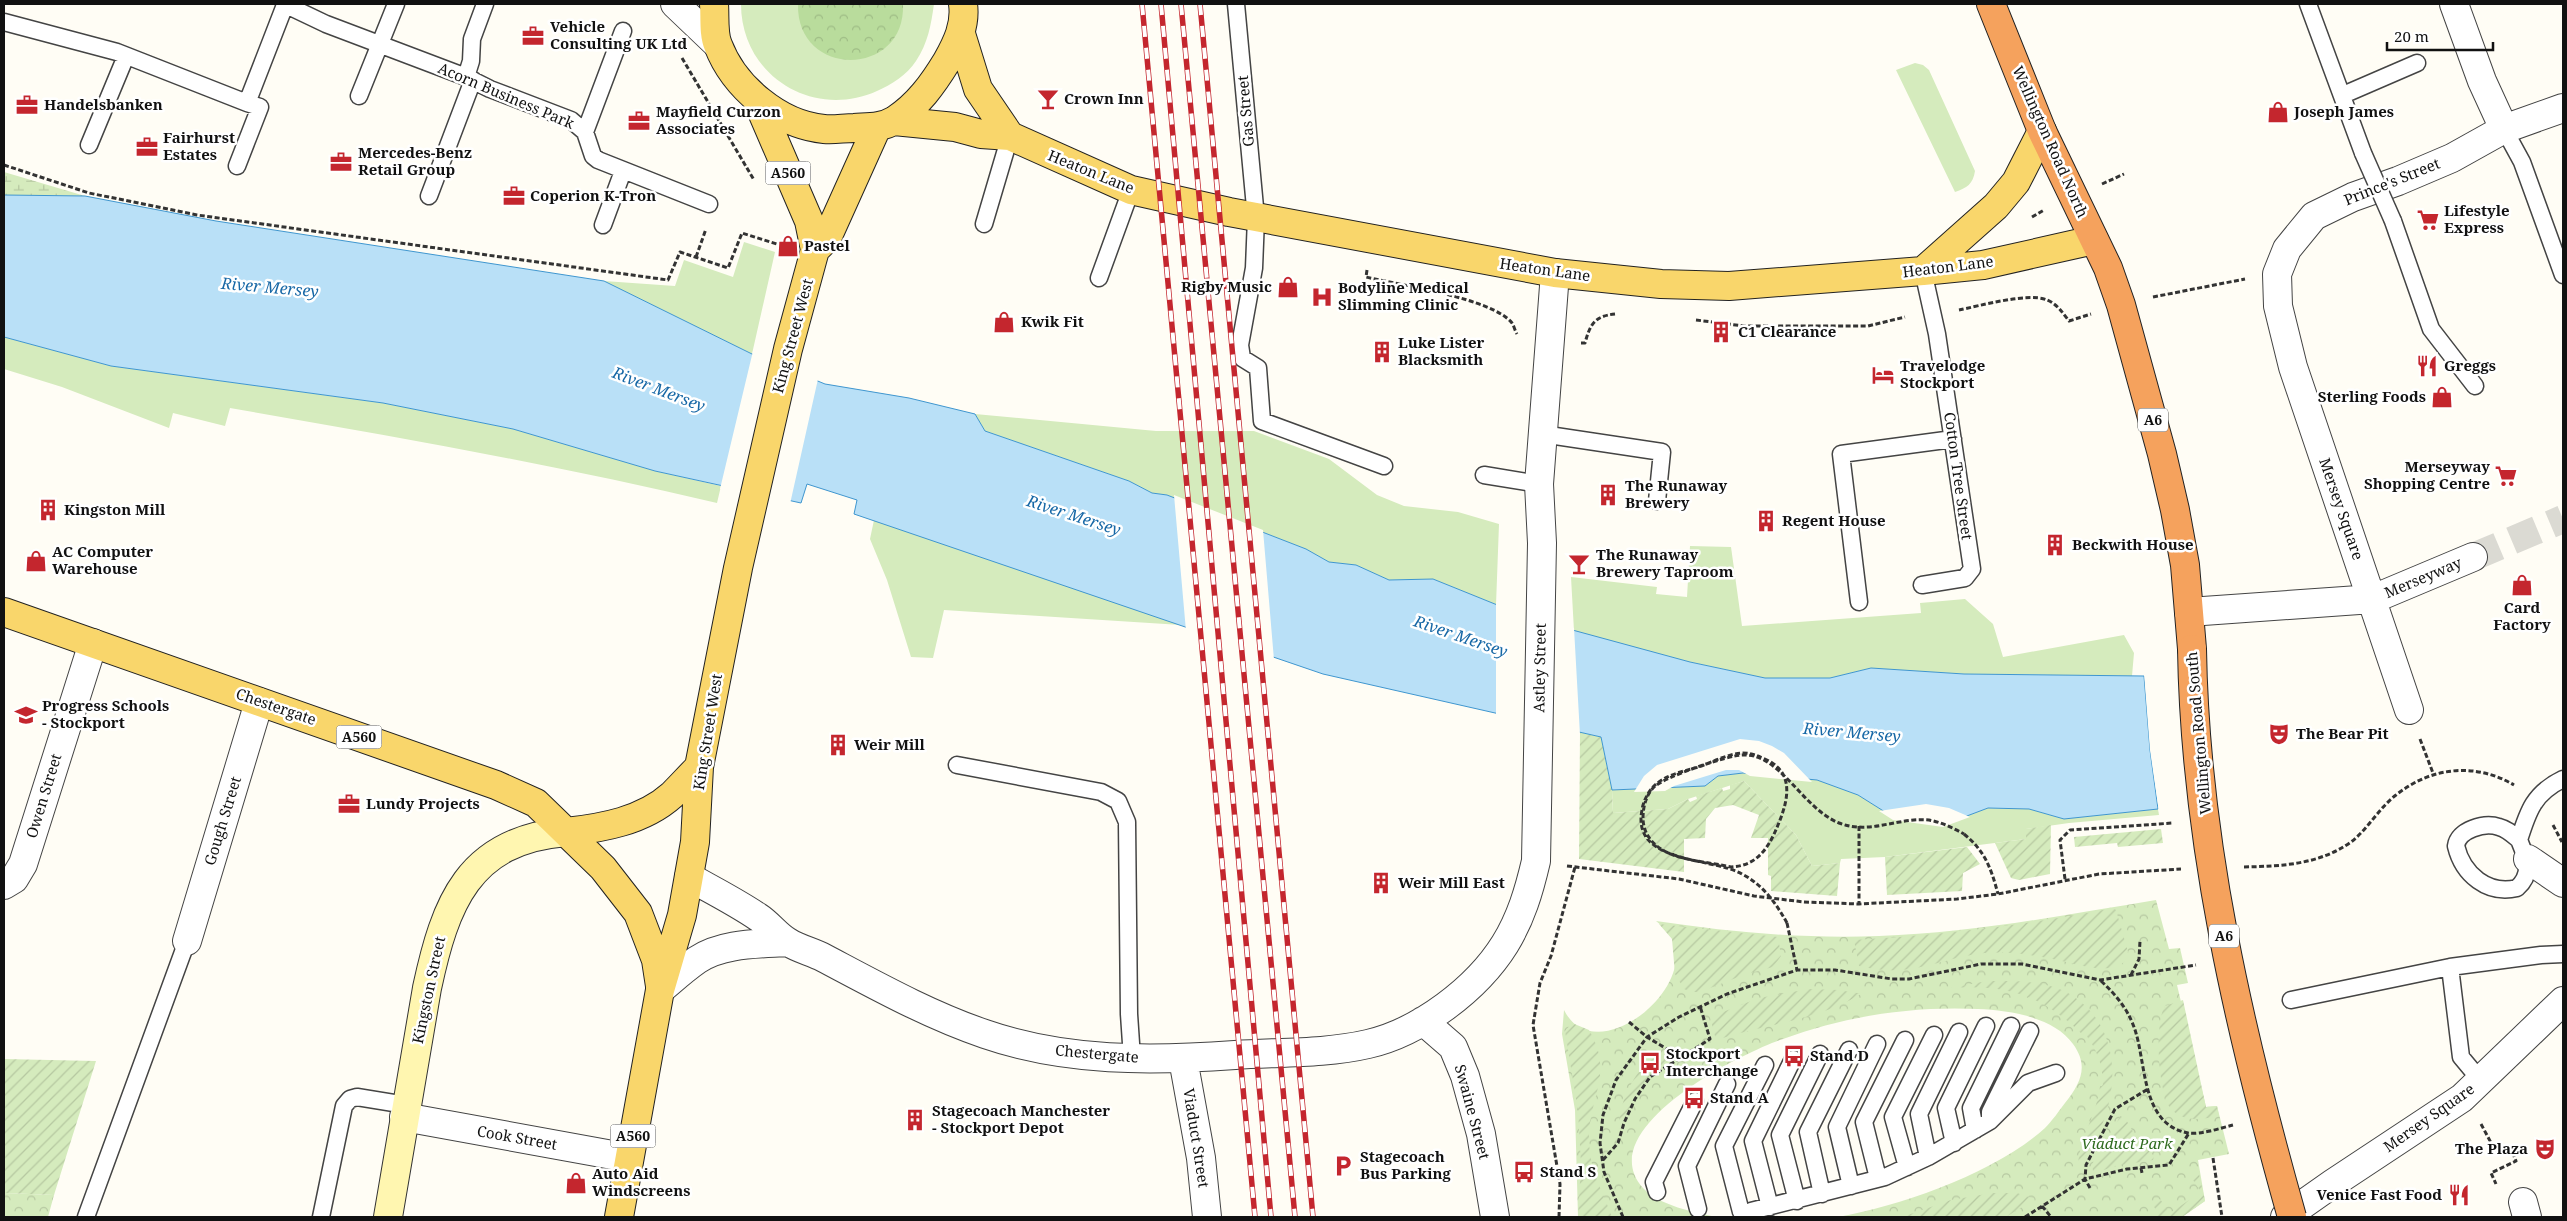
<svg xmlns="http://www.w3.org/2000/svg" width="2567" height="1221" viewBox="0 0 2567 1221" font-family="'Noto Serif',serif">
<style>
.grass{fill:#d5ebbd}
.forest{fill:url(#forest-crowns)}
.wetland{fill:url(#wetland-marsh)}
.park{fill:url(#park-crowns)}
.garden{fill:url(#garden-furrows)}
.water{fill:#b9e0f7;stroke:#3f96cf}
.pier{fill:#fffdf5}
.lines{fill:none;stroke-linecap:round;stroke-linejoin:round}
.street-tunnel{stroke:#dbdad3;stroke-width:28;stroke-dasharray:28 14;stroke-linecap:butt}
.lane-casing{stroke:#444;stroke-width:19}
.street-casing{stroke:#444;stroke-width:30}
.secondary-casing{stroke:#333;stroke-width:30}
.primary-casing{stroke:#222;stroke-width:30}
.highway-casing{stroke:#222;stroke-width:30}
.path{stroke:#333;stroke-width:3;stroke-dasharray:5 2.5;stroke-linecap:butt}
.lane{stroke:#fff;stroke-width:16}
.street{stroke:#fff;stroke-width:28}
.secondary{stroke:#fff6b0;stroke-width:28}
.primary{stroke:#f9d66b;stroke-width:28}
.highway{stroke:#f5a25d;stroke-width:28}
.rail-casing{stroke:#c4262e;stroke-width:5.5}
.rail{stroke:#fff;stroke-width:4;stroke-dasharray:11;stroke-linecap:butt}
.lane-bridge-casing{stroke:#444;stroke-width:19;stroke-linecap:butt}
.highway-bridge-casing{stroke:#222;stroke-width:30;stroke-linecap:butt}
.path-bridge{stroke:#333;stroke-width:3;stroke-dasharray:5 2.5;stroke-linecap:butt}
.lane-bridge{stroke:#fff;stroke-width:16}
.highway-bridge{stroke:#f5a25d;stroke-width:28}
.labels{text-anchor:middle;stroke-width:5;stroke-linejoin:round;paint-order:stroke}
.shield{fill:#fff;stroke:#585858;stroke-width:1}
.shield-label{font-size:14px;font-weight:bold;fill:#111}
.poi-label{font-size:15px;font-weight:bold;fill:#111;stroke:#fff;text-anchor:start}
.street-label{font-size:15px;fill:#111;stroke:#fff}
.park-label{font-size:15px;font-style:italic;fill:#2f6b1f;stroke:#fff}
.water-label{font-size:16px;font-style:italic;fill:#1768a6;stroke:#fff}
</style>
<defs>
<pattern id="forest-crowns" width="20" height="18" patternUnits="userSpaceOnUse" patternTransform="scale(1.25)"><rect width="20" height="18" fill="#b9dc9c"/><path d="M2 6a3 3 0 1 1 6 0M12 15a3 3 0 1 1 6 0" fill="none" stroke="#9ebc85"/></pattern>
<pattern id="wetland-marsh" width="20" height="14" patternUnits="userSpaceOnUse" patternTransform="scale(1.25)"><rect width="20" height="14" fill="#d5ebbd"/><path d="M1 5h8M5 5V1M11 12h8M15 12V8" fill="none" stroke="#b6c8a1"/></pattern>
<pattern id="park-crowns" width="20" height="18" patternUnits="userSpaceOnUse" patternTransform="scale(1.25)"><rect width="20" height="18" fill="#d5ebbd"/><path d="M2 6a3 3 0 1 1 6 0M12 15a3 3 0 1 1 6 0" fill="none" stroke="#b6c8a1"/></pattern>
<pattern id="garden-furrows" width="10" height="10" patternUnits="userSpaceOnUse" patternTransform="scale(1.25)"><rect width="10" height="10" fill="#d5ebbd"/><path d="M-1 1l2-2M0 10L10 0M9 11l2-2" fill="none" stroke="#b6c8a1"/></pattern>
</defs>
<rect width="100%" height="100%" fill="#fffdf5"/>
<path class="grass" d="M741 4H934C931 25 928 43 916 61 907 75 891 85 877 91 812 120 741 75 741 4Z
M1915 63 1923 65 1929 70 1975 171C1973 184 1967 188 1955 192L1896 70Z
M744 242 775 252 752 354 604 281 675 286 684 260 733 277Z
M4 337 111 366 383 403 513 429 655 471 721 486 717 503C556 465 393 436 230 408L225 426 173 413 169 428 62 387 4 369Z
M975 414 1156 431H1254L1329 459 1377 495 1404 506 1458 512 1499 524 1496 605 1433 579 1389 580 1356 565 1329 562 1306 549 1167 495 1152 493 1129 481 985 431Z
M874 520 1181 625 944 610 933 658 911 657 887 580 870 539Z
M1690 546 1731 547 1742 626 1921 613 1920 603 1965 599 1993 624 2003 657 2124 635 2134 653 2132 676 1964 674 1871 668 1830 678H1765L1690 662 1574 631 1571 577 1657 587 1656 594 1687 597Z
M1743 773 1817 780 1858 795 1893 817 1943 825 1988 808 2029 809 2064 819 2158 809 2159 815 2069 823 2026 829V839L1885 857 1841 859 1840 863 1812 866 1796 835 1744 781 1688 799 1668 809 1613 813 1612 790 1705 786 1718 776Z"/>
<path class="forest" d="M798 4H903C906 78 796 79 798 4Z"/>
<path class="wetland" d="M4 172 85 196 4 195Z"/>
<path class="park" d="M2156 900 2169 949 2180 948 2188 983 2177 985 2206 1107 2217 1106 2229 1154 2198 1160 2205 1201 2182 1217H1838C1903 1205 1995 1173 2045 1128 2052 1121 2059 1111 2065 1103 2081 1083 2089 1066 2073 1044 2054 1017 2008 1010 1978 1009 1911 1006 1846 1016 1783 1039 1741 1053 1590 1129 1643 1188 1658 1205 1696 1213 1717 1217H1578L1575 1110 1562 1034 1564 1010C1594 1071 1698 990 1672 938 1668 931 1662 926 1656 921 1730 932 1804 939 1879 936 1972 933 2064 915 2156 900Z
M4 1193 54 1195 48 1217H4Z"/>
<path class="garden" d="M1580 732 1601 737 1612 790 1613 813 1668 809 1688 799 1690 802 1697 799 1696 796 1722 788 1723 791 1730 789V785L1744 781 1796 835 1812 866 1840 863 1837 896 1771 891V876L1768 875V838H1751L1759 815 1733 805 1715 808 1706 819 1705 838 1684 839V872L1579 859Z
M2051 825 2050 874 2019 880 2011 878 1995 843 2026 839V829Z
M2161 829 2163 843 2118 847 2117 843 2075 847 2074 837Z
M1967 847 1980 864 1963 873 1962 891 1887 895 1885 857Z
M2113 908 2116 910 2128 952 2124 962C2111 974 2082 966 2066 962 2035 955 2003 949 1971 955 1925 964 1909 977 1859 966L1854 940C1942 935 2027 925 2113 908Z
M1659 924 1778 937 1781 956 1773 967 1746 974 1700 992H1691L1684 989 1675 974 1672 939Z
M1987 981C2015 981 2049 980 2073 996 2131 1034 2118 1119 2078 1165 2080 1137 2097 1114 2100 1086H2103C2103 1066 2098 1051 2086 1035L2084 1036C2043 995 2007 984 1950 988Z
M1809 989 1839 990 1861 994C1816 1021 1765 1024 1716 1040L1710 1017 1759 998Z
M2183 1000 2206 1107 2217 1106 2219 1116C2203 1119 2184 1123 2171 1109 2158 1094 2154 1023 2165 1006Z
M1572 1023 1589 1030C1615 1074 1588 1097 1589 1141 1590 1172 1602 1189 1612 1217H1578L1581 1164 1578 1111 1565 1031Z
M1662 1046 1672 1057C1643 1078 1632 1096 1620 1129H1618C1621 1094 1636 1070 1662 1046Z
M4 1059 96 1061 54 1195 4 1193Z
M2120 1116 2125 1118 2138 1140 2154 1156 2153 1160 2115 1166 2098 1172 2093 1171 2092 1164 2108 1141Z
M2199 1174 2205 1201 2182 1217H2156L2159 1214 2152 1204 2160 1199 2170 1213 2201 1192 2193 1180Z
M1992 1193H2017L2035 1199 2006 1217H1902L1951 1200Z"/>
<path class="water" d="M4 195 85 196 216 221 604 281 752 354 825 384 909 398 975 414 985 431 1129 481 1152 493 1167 495 1306 549 1329 562 1356 565 1389 580 1433 579 1532 619 1690 662 1765 678H1830L1871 668 1964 674 2144 676 2150 750 2158 809 2064 819 2029 809 1988 808 1943 825 1893 817 1858 795 1817 780 1743 773 1718 776 1705 786 1612 790 1601 737 1323 674 854 514 857 500 807 484 801 503 655 471 513 429 383 403 111 366 4 337Z"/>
<path class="pier" d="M753 351 818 379 790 504 720 489Z
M1174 495 1263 530 1274 660 1186 631Z
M1496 602 1533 617 1574 628 1580 735 1496 716Z
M2144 673 2147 675 2152 750 2160 809 2159 812 2150 750Z
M1740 739 1759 741 1772 746 1784 753 1812 782 1750 776 1739 770H1726L1674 786 1665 791 1634 792 1644 776 1657 765Z
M1926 804 1949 808 1970 817 1943 827 1893 820 1879 811Z"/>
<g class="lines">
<path class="street-tunnel" d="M2473 557 2563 519"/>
<g class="lane-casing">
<path id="lane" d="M284 4 326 24 466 77 490 89 571 120 585 132 593 156 598 160 709 204
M1236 4 1256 218 1254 268 1240 345 1242 358 1258 368 1262 421 1384 466
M2308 4 2363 153
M4 22 117 52 247 103 285 5
M466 77 471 61 472 39 485 4
M2343 95 2417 63
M359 96 396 4
M2504 129 2522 162 2563 275
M585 132 623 31
M89 145 126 56
M237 166 260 107 247 103
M429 196 473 80
M2393 221 2431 329 2475 386
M984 224 1010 136
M603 225 623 171
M1099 278 1131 190
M1542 434 1662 452 1657 501
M1484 475 1539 484
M1922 585 1965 578 1972 569 1937 334 1923 271
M1859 602 1841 454 1953 439
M957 765 1101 792 1118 801 1127 822 1129 1014 1132 1058
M2519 840C2512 834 2507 829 2499 827 2484 822 2458 830 2456 846 2463 875 2488 895 2517 888 2534 873 2526 857 2519 840 2528 811 2534 793 2563 779
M2450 967 2461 1057 2481 1081
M2291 1000 2450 967 2541 955 2563 954
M1990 1119V1112L2030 1031
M1975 1130 1971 1108 2011 1026
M1954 1143 1946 1108 1986 1026
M1928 1157 1919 1114 1959 1032
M1907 1167 1893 1117 1934 1035
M1878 1178 1864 1122 1905 1040
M1851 1186 1837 1127 1877 1044
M1657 1192 1654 1182 1695 1101
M1822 1194 1808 1132 1849 1050
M1797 1201 1780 1135 1820 1054
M1770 1207 1753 1141 1793 1059
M1698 1209 1687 1166 1727 1084
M1751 1211 1885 1177 1928 1157 1990 1121 2028 1083 2056 1073
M1741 1212 1724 1146 1765 1065
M86 1217 187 941
M321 1217 344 1106 350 1099 357 1097 406 1105"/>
</g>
<g class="street-casing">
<path id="street" d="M675 4 717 44
M2454 4 2482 81 2504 129
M2189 612 2373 599 2473 557
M2409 710 2293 367 2278 306 2277 274 2287 249 2314 216 2353 197 2398 181 2452 158 2504 129 2563 108
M2528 859 2563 883
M689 877C712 890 736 902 758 917 769 924 777 936 788 942 799 949 813 952 824 958 877 986 929 1015 985 1034 1066 1062 1151 1061 1235 1055 1278 1052 1325 1054 1368 1044 1420 1032 1477 989 1505 944 1521 918 1529 891 1536 861L1542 543 1539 484 1555 273
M4 885 14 879 23 864 93 643
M187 941 259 702
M660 990C672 980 684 969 697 960 722 943 758 944 788 942
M1423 1021 1453 1047 1465 1076 1481 1134 1495 1217
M1183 1059 1201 1158 1207 1217
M404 1117 629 1158
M2523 1202 2527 1217
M2285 1217 2332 1184 2462 1098 2563 1001"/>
</g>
<g class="secondary-casing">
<path id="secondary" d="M388 1217 427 988C445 904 468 840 566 832"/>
</g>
<g class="primary-casing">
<path id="primary" d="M714 4C715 16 713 34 718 45 734 87 779 125 824 129 834 130 844 128 854 128 868 127 882 128 895 120 918 105 933 84 947 61 957 43 966 25 963 4
M961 34 978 89 1010 136
M894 121 955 127 981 134 1010 136 1131 190 1229 212 1555 273 1661 284 1729 286 1923 271 1983 265 2094 240
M815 250 827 238 877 127
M1923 271 1996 206 2016 182 2042 131
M4 612 496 785 536 803 603 868 638 913 656 960 660 986
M566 832C602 828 643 821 672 795 681 786 690 776 699 767
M619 1217 660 990 682 915 695 842 699 767 738 568 788 349 815 250 809 221 756 98"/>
</g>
<g class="highway-casing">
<path id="highway" d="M1991 4 2042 131 2108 268 2121 305 2162 454 2175 510 2185 565 2192 649"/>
</g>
<path class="path" d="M682 58 754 180
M4 165 89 193 197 215 668 280 680 252 728 268 742 233 780 245
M2102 184 2124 174
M2032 217 2044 210
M696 257 706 229
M1367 270 1366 277C1399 285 1492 298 1512 323 1514 326 1515 331 1517 334
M2153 297 2245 279
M1959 310C1979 306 2029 292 2047 300 2057 304 2062 312 2069 321L2091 314
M1696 320 1744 326H1868L1905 317
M1581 343H1585C1590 325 1594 316 1615 314
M2420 739 2433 773
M2553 825 2562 842
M1859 826V903
M1964 834C1985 851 1991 868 1998 894
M1567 866 1679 879 1754 896 1804 902 1859 904 1957 899 1998 894 2099 874 2181 869
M2244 867C2282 866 2318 865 2351 842 2368 829 2379 808 2396 795 2431 767 2475 762 2514 785
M2065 879 2060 840 2070 830 2173 823
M1787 923 1797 970
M2131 975 2139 959 2140 941
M2101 981C2116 995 2127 1008 2134 1027 2147 1062 2140 1124 2188 1133 2200 1135 2221 1128 2233 1125
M1629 1022 1647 1037 1680 1057
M2481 1124 2497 1154 2511 1149 2516 1161 2491 1173 2496 1184
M2213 1158 2222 1217
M1603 1160 1618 1143 1624 1123 1635 1099 1650 1077 1710 1039 1700 1006
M2141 1168 2142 1173
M2090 1188 2085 1179 2086 1165 2115 1109 2148 1089
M2042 1206 2051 1217
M1559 1217 1560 1184 1533 1025 1540 983 1551 956 1575 867
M1623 1217 1604 1172 1600 1143 1603 1115 1616 1080 1647 1037 1679 1017 1727 994 1797 970H1835L1892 979H1909L1981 964H2022L2100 980 2196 965
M2025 1217 2085 1179 2127 1169 2169 1165 2189 1133"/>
<use href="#lane" class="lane"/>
<use href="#street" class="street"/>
<use href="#secondary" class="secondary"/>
<use href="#primary" class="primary"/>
<use href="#highway" class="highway"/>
<g class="rail-casing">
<path id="rail" d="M1142 4 1255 1217
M1161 4 1271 1217
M1181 4 1295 1217
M1200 4 1313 1217"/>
</g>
<use href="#rail" class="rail"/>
<g class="lane-bridge-casing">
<path id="lane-bridge" d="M2363 153 2393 221"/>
</g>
<g class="highway-bridge-casing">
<path id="highway-bridge" d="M2192 649C2195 842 2240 1033 2292 1217"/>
</g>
<path class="path-bridge" d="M1787 923C1776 903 1763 885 1742 874 1712 857 1631 864 1642 810 1643 802 1648 792 1654 786 1665 775 1684 771 1699 767 1712 762 1728 754 1742 753 1752 753 1758 756 1767 760 1798 775 1786 807 1775 832 1766 852 1754 866 1731 867 1710 862 1679 861 1661 849 1650 842 1643 831 1643 818 1643 807 1646 795 1654 787 1664 777 1728 755 1743 755 1780 753 1802 808 1839 823 1870 835 1898 817 1929 820 1941 822 1953 828 1964 834"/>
<use href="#lane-bridge" class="lane-bridge"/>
<use href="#highway-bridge" class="highway-bridge"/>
</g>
<defs>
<g id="office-bare" transform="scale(1.725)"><path d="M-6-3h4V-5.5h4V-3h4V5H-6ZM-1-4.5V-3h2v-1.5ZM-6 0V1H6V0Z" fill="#c4262e" stroke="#fff" stroke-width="2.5" paint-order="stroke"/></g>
<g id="bar-bare" transform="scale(1.725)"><path d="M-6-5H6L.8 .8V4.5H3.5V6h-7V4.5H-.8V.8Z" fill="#c4262e" stroke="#fff" stroke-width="2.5" paint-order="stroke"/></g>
<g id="shop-bare" transform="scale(1.725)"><path d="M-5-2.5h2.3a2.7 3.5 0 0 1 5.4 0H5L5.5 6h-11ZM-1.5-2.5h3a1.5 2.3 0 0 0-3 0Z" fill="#c4262e" stroke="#fff" stroke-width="2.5" paint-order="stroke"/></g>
<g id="supermarket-bare" transform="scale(1.725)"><path d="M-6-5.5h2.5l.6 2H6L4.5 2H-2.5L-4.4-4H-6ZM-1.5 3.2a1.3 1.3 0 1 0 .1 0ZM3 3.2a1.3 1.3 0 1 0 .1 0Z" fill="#c4262e" stroke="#fff" stroke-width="2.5" paint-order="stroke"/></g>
<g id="hospital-bare" transform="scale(1.725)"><path d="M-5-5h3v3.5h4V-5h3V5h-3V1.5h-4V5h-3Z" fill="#c4262e" stroke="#fff" stroke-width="2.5" paint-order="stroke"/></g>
<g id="building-bare" transform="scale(1.725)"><path d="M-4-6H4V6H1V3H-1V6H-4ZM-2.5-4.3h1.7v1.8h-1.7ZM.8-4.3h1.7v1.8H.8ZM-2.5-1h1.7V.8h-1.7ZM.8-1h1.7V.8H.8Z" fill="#c4262e" stroke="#fff" stroke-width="2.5" paint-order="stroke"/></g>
<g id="restaurant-bare" transform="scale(1.725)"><path d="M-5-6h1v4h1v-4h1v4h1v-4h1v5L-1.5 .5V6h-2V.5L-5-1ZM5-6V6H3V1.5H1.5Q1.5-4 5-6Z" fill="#c4262e" stroke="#fff" stroke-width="2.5" paint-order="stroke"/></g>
<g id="hotel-bare" transform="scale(1.725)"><path d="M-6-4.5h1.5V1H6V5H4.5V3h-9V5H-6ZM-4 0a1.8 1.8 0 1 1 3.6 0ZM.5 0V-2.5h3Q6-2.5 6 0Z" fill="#c4262e" stroke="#fff" stroke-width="2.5" paint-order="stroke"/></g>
<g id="school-bare" transform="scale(1.725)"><path d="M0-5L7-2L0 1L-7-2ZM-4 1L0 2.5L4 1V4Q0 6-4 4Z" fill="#c4262e" stroke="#fff" stroke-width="2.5" paint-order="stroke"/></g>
<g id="theatre-bare" transform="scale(1.725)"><path d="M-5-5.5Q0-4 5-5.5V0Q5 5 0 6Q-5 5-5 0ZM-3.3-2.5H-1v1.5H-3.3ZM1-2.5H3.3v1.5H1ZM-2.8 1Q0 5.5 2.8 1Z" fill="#c4262e" stroke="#fff" stroke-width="2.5" paint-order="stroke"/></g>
<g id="bus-bare" transform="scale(1.725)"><path d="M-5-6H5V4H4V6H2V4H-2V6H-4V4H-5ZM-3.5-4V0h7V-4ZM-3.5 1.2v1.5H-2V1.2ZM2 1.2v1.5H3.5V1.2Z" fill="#c4262e" stroke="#fff" stroke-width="2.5" paint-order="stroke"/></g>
<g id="parking-bare" transform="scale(1.725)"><path d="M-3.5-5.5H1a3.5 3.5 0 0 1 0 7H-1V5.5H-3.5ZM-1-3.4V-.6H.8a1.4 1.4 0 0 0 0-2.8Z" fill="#c4262e" stroke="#fff" stroke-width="2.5" paint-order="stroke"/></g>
</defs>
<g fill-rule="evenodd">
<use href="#office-bare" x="533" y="36"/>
<use href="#bar-bare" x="1048" y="99"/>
<use href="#office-bare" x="27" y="105"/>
<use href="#shop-bare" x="2278" y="112"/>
<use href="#office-bare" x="639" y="121"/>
<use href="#office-bare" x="147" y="147"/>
<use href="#office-bare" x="341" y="162"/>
<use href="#office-bare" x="514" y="196"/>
<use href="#supermarket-bare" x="2428" y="220"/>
<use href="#shop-bare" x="788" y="246"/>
<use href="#shop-bare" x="1288" y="287"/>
<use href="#hospital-bare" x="1322" y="297"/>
<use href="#shop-bare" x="1004" y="322"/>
<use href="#building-bare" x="1721" y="332"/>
<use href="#building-bare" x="1382" y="352"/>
<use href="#restaurant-bare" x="2427" y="366"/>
<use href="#hotel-bare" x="1883" y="375"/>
<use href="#shop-bare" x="2442" y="397"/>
<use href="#supermarket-bare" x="2506" y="476"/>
<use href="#building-bare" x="1608" y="495"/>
<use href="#building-bare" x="48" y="510"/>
<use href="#building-bare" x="1766" y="521"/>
<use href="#building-bare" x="2055" y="545"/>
<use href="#shop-bare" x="36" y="561"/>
<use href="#bar-bare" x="1579" y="564"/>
<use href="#shop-bare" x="2522" y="585"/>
<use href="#school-bare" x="26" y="715"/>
<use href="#theatre-bare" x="2279" y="734"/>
<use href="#building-bare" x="838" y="745"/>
<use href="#office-bare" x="349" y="804"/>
<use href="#building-bare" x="1381" y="883"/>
<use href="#bus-bare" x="1794" y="1056"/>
<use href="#bus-bare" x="1650" y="1063"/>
<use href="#bus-bare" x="1694" y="1098"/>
<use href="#building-bare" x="915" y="1120"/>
<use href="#theatre-bare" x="2545" y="1149"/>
<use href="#parking-bare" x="1343" y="1166"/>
<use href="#bus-bare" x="1524" y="1172"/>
<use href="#shop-bare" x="576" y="1183"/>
<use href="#restaurant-bare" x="2459" y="1195"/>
</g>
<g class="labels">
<g class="shield">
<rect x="765.5" y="161.5" width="45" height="23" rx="4"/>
<rect x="2138" y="408.5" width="30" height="23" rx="4"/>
<rect x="336.5" y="725.5" width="45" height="23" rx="4"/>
<rect x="2209" y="924.5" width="30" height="23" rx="4"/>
<rect x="610.5" y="1124.5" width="45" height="23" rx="4"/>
</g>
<g class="shield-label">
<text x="788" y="178">A560</text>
<text x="2153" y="425">A6</text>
<text x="359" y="742">A560</text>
<text x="2224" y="941">A6</text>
<text x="633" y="1141">A560</text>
</g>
<g class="poi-label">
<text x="550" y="32">Vehicle<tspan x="550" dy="17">Consulting UK Ltd</tspan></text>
<text x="1064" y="104">Crown Inn</text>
<text x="44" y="110">Handelsbanken</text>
<text x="656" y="117">Mayfield Curzon<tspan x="656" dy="17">Associates</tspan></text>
<text x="2294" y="117">Joseph James</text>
<text x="163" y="143">Fairhurst<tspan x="163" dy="17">Estates</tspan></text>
<text x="358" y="158">Mercedes-Benz<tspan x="358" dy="17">Retail Group</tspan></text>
<text x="530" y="201">Coperion K-Tron</text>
<text x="2444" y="216">Lifestyle<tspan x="2444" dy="17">Express</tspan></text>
<text x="804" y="251">Pastel</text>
<text x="1272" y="292" text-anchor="end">Rigby Music</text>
<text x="1338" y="293">Bodyline Medical<tspan x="1338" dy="17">Slimming Clinic</tspan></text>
<text x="1021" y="327">Kwik Fit</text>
<text x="1738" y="337">C1 Clearance</text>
<text x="1398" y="348">Luke Lister<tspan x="1398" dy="17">Blacksmith</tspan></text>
<text x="1900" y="371">Travelodge<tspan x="1900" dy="17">Stockport</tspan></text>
<text x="2444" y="371">Greggs</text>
<text x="2426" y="402" text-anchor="end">Sterling Foods</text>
<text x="2490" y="472" text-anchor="end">Merseyway<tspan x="2490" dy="17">Shopping Centre</tspan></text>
<text x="1625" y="491">The Runaway<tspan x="1625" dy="17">Brewery</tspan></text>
<text x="64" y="515">Kingston Mill</text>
<text x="1782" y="526">Regent House</text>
<text x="2072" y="550">Beckwith House</text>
<text x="52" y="557">AC Computer<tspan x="52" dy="17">Warehouse</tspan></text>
<text x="1596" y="560">The Runaway<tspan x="1596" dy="17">Brewery Taproom</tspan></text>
<text x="2522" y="613" text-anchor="middle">Card<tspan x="2522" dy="17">Factory</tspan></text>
<text x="42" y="711">Progress Schools<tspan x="42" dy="17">- Stockport</tspan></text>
<text x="2296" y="739">The Bear Pit</text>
<text x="854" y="750">Weir Mill</text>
<text x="366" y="809">Lundy Projects</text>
<text x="1398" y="888">Weir Mill East</text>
<text x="1666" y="1059">Stockport<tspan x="1666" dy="17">Interchange</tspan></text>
<text x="1810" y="1061">Stand D</text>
<text x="1710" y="1103">Stand A</text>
<text x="932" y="1116">Stagecoach Manchester<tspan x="932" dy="17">- Stockport Depot</tspan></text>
<text x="2528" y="1154" text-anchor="end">The Plaza</text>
<text x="1360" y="1162">Stagecoach<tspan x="1360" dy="17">Bus Parking</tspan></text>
<text x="1540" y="1177">Stand S</text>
<text x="592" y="1179">Auto Aid<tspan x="592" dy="17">Windscreens</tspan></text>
<text x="2442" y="1200" text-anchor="end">Venice Fast Food</text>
</g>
<g class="street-label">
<text transform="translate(506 96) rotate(23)" y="5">Acorn Business Park</text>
<text transform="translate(1246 111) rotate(-95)" y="5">Gas Street</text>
<text transform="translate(2050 142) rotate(66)" y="5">Wellington Road North</text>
<text transform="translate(1091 172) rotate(22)" y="5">Heaton Lane</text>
<text transform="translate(2392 182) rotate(-22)" y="5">Prince's Street</text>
<text transform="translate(1948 267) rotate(-7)" y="5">Heaton Lane</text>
<text transform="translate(1545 270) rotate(8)" y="5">Heaton Lane</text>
<text transform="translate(793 336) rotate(-75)" y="5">King Street West</text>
<text transform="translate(1958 476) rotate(82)" y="5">Cotton Tree Street</text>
<text transform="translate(2341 509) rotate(71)" y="5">Mersey Square</text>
<text transform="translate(2423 578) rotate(-23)" y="5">Merseyway</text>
<text transform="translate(1540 668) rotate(-89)" y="5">Astley Street</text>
<text transform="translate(276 707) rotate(19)" y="5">Chestergate</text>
<text transform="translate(708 732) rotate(-81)" y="5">King Street West</text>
<text transform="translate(2199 733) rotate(-95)" y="5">Wellington Road South</text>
<text transform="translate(44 796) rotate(-73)" y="5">Owen Street</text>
<text transform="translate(223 821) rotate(-73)" y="5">Gough Street</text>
<text transform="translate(429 990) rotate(-78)" y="5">Kingston Street</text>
<text transform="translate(1097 1054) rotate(5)" y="5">Chestergate</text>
<text transform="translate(1472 1112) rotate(75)" y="5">Swaine Street</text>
<text transform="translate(2429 1118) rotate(-35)" y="5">Mersey Square</text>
<text transform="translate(517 1138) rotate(10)" y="5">Cook Street</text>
<text transform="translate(1196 1138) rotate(81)" y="5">Viaduct Street</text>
</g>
<g class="park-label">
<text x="2127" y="1149">Viaduct Park</text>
</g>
<g class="water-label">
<text transform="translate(270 287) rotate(5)" y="6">River Mersey</text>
<text transform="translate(659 389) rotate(21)" y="6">River Mersey</text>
<text transform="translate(1074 515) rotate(18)" y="6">River Mersey</text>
<text transform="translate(1461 636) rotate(19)" y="6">River Mersey</text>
<text transform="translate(1852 732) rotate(5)" y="6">River Mersey</text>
</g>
</g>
<rect width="2567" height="1221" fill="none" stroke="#111111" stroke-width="10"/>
<path d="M2387 42v8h106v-8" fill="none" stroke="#111111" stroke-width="2.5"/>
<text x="2394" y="42" font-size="15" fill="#111111" stroke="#ffffff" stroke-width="4" paint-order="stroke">20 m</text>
</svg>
